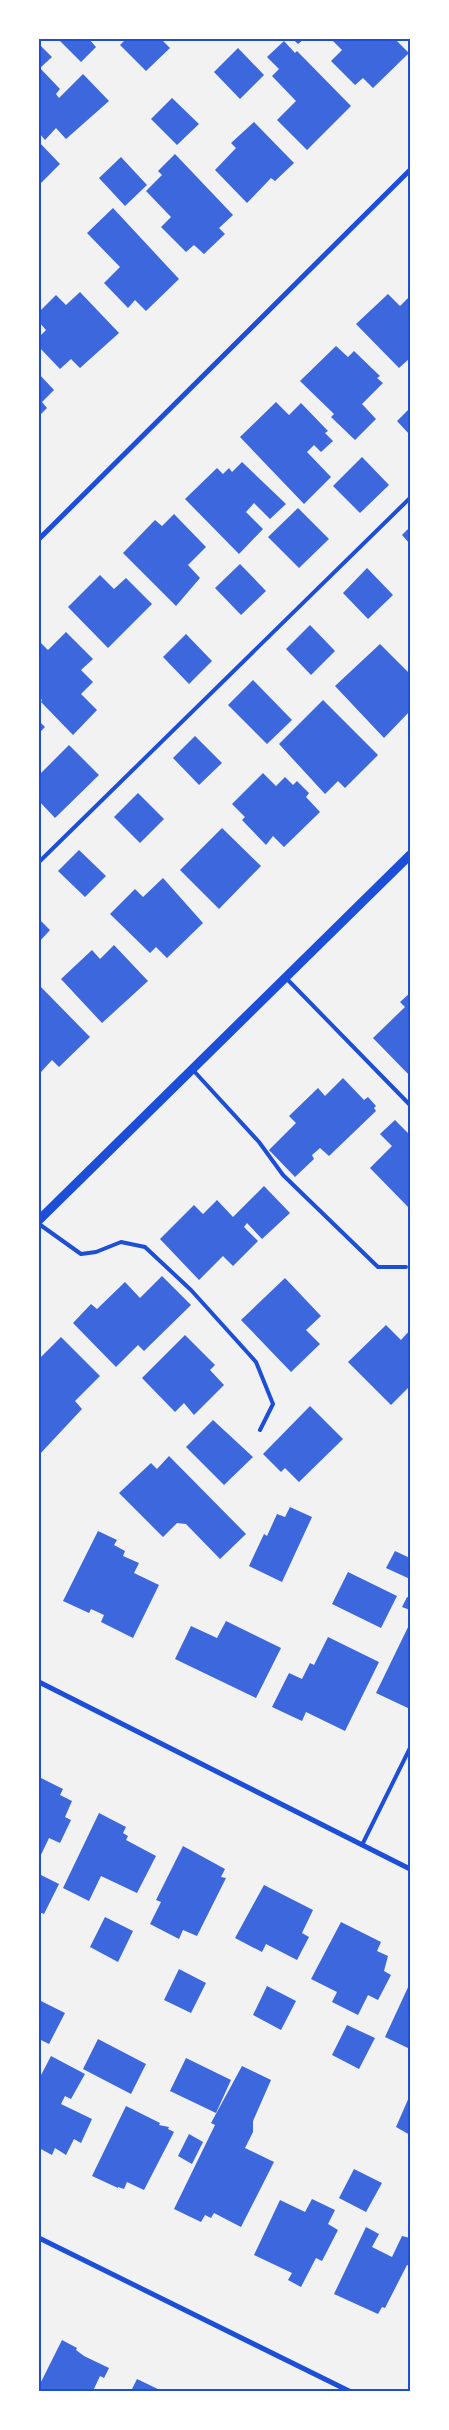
<svg xmlns="http://www.w3.org/2000/svg" width="449" height="2430" viewBox="0 0 449 2430" font-family="'DM Sans',sans-serif">
<style>
.building{fill:#3d67dc}
.lines{fill:none;stroke-linecap:round;stroke-linejoin:round}
.service{stroke:#1d4ed8;stroke-width:4}
.minor{stroke:#1d4ed8;stroke-width:5}
.tertiary{stroke:#1d4ed8;stroke-width:9}
.neatline{fill:none;stroke:#1d4ed8;stroke-width:2}
</style>
<rect width="100%" height="100%" fill="#f2f2f2"/>
<path class="building" d="M58 39H89L96 47 81 62Z
M126 39H161L170 48 146 71 120 45Z
M293 39H304L298 44Z
M331 39H395L409 53 373 88 363 78 355 85 331 61 342 50Z
M284 41 295 53 297 51 351 106 307 150 277 120 296 101 272 76 279 69 267 57Z
M39 44 52 57 40 68 60 89 56 94 59 98 83 74 109 101 66 139 56 128 45 140 39 133Z
M238 48 264 75 240 99 214 72Z
M172 98 199 124 177 145 151 119Z
M254 122 294 163 275 181 271 178 247 203 215 170 236 148 231 143Z
M39 142 60 164 39 185Z
M175 154 233 215 219 228 225 234 204 254 194 245 186 252 161 227 171 217 146 191 162 175 158 171Z
M121 157 147 185 125 206 99 178Z
M113 208 179 279 146 311 135 300 128 308 104 283 120 267 87 233Z
M80 292 119 333 80 368 71 359 60 369 39 347V337L46 330 39 322V312L56 295 66 305Z
M388 294 400 306 410 296V358L399 368 356 324Z
M336 346 348 357 354 351 380 376 377 378 383 383 362 404 376 419 355 440 331 417 334 414 300 381Z
M39 374 54 390 42 402 47 408 39 416Z
M276 402 289 415 301 403 328 431 325 433 333 441 321 452 314 445 307 452 331 477 304 504 240 437Z
M410 408V435L397 421Z
M362 457 389 485 360 513 333 486Z
M242 462 286 504 270 519 254 503 246 512 263 529 239 554 185 499 217 468 223 474 229 468 232 472Z
M298 508 329 539 299 568 268 537Z
M174 514 206 547 188 565 200 578 176 606 123 553 155 520 162 526Z
M410 527V544L402 535Z
M240 564 266 591 241 615 215 588Z
M367 568 393 595 368 619 343 593Z
M100 575 114 589 126 578 152 604 108 648 68 607Z
M310 625 335 651 311 675 286 649Z
M66 632 93 659 81 670 93 682 81 694 97 710 73 735 41 702 42 700 39 697V641L48 650Z
M186 634 212 661 189 684 163 657Z
M380 644 410 674V711L384 738 335 686Z
M253 680 292 720 267 744 228 705Z
M323 700 378 755 345 788 338 781 325 794 279 744Z
M39 721 45 727 39 733Z
M195 736 222 763 199 785 173 758Z
M69 745 99 775 55 818 39 801V775Z
M263 773 276 786 285 777 293 785 297 781 309 793 306 797 320 812 284 847 273 836 266 845 242 820 245 817 232 804Z
M138 793 164 819 140 843 114 817Z
M222 828 261 866 219 909 180 870Z
M79 850 106 876 85 897 58 871Z
M163 878 203 923 167 958 156 947 150 953 110 914 135 889 143 897Z
M39 919 50 930 39 942Z
M114 945 148 981 102 1023 61 979 92 950 100 959Z
M39 985 90 1037 59 1067 52 1060 41 1072 39 1070Z
M410 993V1076L373 1038 405 1007 400 1002Z
M343 1078 364 1100 368 1097 376 1106 374 1108 376 1111 329 1156 320 1148 312 1155 314 1159 295 1177 269 1150 296 1123 289 1116 318 1088 325 1096Z
M395 1120 410 1135V1209L370 1168 392 1146 380 1134Z
M264 1186 290 1213 262 1239 247 1223 244 1227 258 1241 233 1266 223 1256 199 1280 160 1239 194 1205 203 1214 217 1200 233 1217Z
M162 1276 191 1305 144 1351 138 1345 116 1367 73 1323 91 1304 97 1309 125 1282 140 1298Z
M285 1278 321 1316 306 1330 320 1344 291 1372 241 1320Z
M386 1325 401 1340 410 1330V1386L391 1405 348 1362Z
M185 1335 215 1365 210 1370 224 1385 194 1415 184 1403 175 1412 142 1378Z
M61 1337 100 1376 75 1401 82 1409 39 1455V1359Z
M310 1406 343 1439 299 1482 285 1468 281 1472 263 1454Z
M213 1420 253 1457 224 1485 186 1447Z
M169 1456 246 1534 220 1559 186 1524 177 1523 163 1537 119 1493 151 1463 157 1469Z
M290 1507 312 1517 282 1582 249 1566 264 1534 267 1536 277 1514 285 1517Z
M98 1531 117 1540 114 1545 125 1551 123 1556 139 1563 134 1573 159 1585 133 1638 101 1622 104 1615 91 1609 89 1613 63 1601Z
M395 1551 410 1558V1579L386 1568Z
M348 1572 397 1596 381 1628 332 1604Z
M407 1597 410 1598V1610L402 1607Z
M226 1621 281 1648 256 1698 175 1659 191 1626 217 1638Z
M410 1623V1709L376 1693Z
M328 1637 379 1662 345 1731 306 1712 302 1721 272 1707 289 1673 302 1679 310 1663 314 1665Z
M39 1777 63 1789 60 1795 72 1801 65 1817 71 1820 60 1843 49 1838 39 1859Z
M99 1813 126 1827 123 1833 128 1836 126 1840 156 1856 137 1893 101 1876 89 1901 63 1888Z
M183 1846 225 1869 221 1877 226 1878 197 1936 183 1930 179 1939 150 1924 161 1902 156 1900Z
M39 1874 59 1884 44 1914 39 1912Z
M264 1885 313 1910 302 1933 309 1937 297 1960 266 1944 262 1952 235 1938Z
M105 1917 133 1931 118 1962 90 1947Z
M341 1922 381 1942 377 1951 388 1956 384 1971 391 1975 378 2000 368 1995 358 2015 332 2002 337 1992 311 1979Z
M179 1969 206 1983 191 2013 164 2000Z
M410 1983V2049L385 2037Z
M267 1986 296 2001 281 2030 253 2015Z
M39 2000 65 2013 49 2044 39 2039Z
M347 2025 375 2038 359 2069 332 2055Z
M98 2039 146 2064 131 2094 83 2069Z
M51 2056 85 2074 71 2099 65 2096 61 2104 92 2119 81 2143 74 2139 66 2155 55 2148 52 2155 39 2148V2079Z
M186 2058 231 2080 216 2113 170 2091Z
M242 2066 271 2080 253 2121V2132L245 2148 274 2162 241 2227 214 2213 211 2218 205 2215 201 2222 174 2209 215 2125 211 2123Z
M410 2095V2135L396 2127Z
M126 2106 160 2123 159 2125 169 2127 168 2129 174 2132 144 2190 127 2182 124 2189 118 2187V2188L92 2176Z
M189 2134 203 2142 192 2164 178 2156Z
M354 2169 382 2183 366 2212 339 2198Z
M312 2199 335 2210 328 2224 338 2230 322 2261 316 2258 301 2287 288 2280 292 2273 254 2255 280 2200 305 2212Z
M366 2227 379 2234 372 2247 392 2257 402 2236 410 2238V2266L407 2265 385 2308 382 2307 378 2314 334 2294Z
M62 2340 77 2348 76 2350 84 2356 109 2368 104 2378 100 2376 93 2391H39V2386Z
M137 2379 162 2391H131Z"/>
<g class="lines">
<path class="service" d="M39 862 410 498
M286 978 410 1105
M193 1070 259 1142 283 1175 378 1267H406
M39 1224 81 1254 96 1252 121 1242 145 1247 191 1290 256 1362 273 1404 260 1430
M362 1845 410 1748"/>
<path class="minor" d="M39 539 410 170
M39 1682 410 1869
M39 2238 349 2391"/>
<path class="tertiary" d="M39 1220 410 855"/>
</g>
<rect width="449" height="2430" fill="none" stroke="#ffffff" stroke-width="80"/>
<rect x="40" y="40" width="369" height="2350" class="neatline"/>
</svg>
